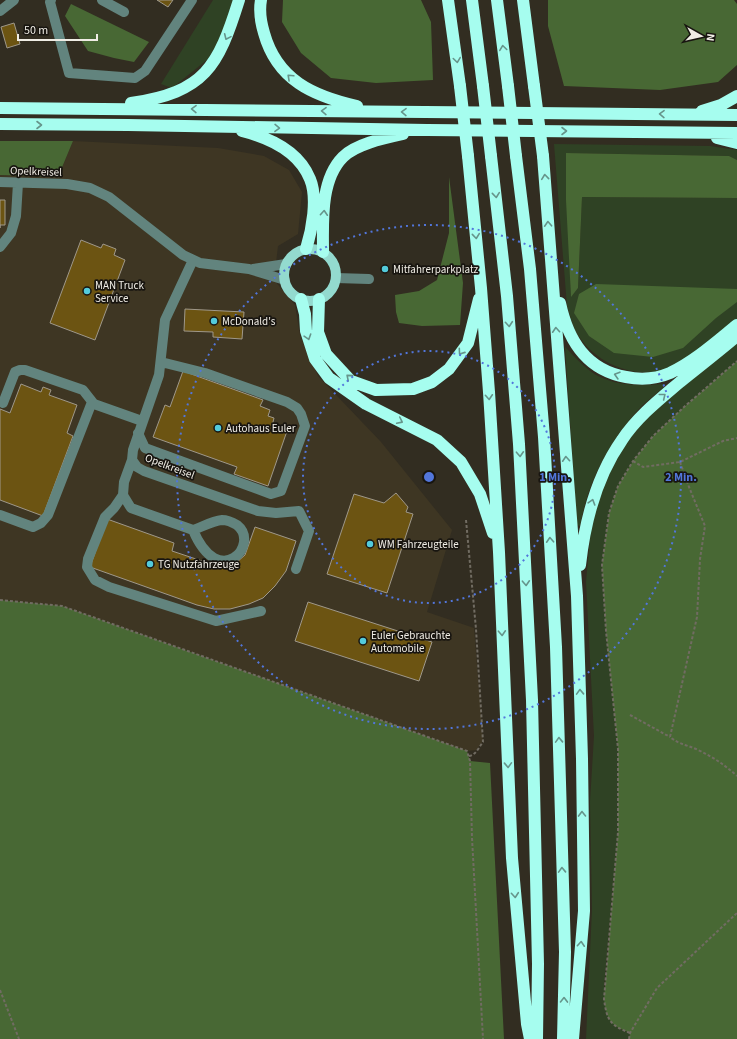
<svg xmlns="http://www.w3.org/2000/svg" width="737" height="1039" viewBox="0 0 737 1039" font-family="'Source Sans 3',sans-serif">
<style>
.built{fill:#3e3623}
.green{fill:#2f4224}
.forest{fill:#486834}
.building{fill:#6c5412;stroke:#9f988a}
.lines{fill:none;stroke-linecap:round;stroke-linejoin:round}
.path{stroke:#716c62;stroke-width:2;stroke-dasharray:3 2;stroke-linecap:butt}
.minor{stroke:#62847e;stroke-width:10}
.major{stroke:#93dacf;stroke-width:10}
.highway{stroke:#a6fdef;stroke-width:12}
.highway-bridge{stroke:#a6fdef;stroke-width:12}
.oneway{stroke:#66958b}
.ring{fill:none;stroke:#5276db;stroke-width:2;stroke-dasharray:2 4}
.poi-dot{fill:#53cbdb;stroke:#181510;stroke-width:1.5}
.labels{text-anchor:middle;stroke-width:3.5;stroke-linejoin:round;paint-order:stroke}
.street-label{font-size:11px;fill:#f0ede5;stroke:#181510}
.poi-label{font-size:11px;fill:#f0ede5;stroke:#181510;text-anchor:start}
.centre{fill:#5276db;stroke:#181510;stroke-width:2}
.ring-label{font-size:12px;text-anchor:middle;font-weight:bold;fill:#5276db;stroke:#181510;stroke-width:3.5;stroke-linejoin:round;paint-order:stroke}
</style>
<rect width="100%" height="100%" fill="#322d21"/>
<path class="built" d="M73 141 218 148 264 156 289 170 302 192 298 234 278 246 274 280 295 305 300 335 318 376 381 442 452 530 427 612 474 628 483 741 476 750 467 751 62 606 0 600V175L58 177Z"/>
<path class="green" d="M213 0H235L225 30 208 59 172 88 161 84Z
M554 144 710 146 737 150V160L729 156 566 153 571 296 578 288 582 197 737 198V322C722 332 707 343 692 354 686 358 679 365 672 368 636 381 595 364 576 332 572 325 570 314 567 306Z
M737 342V361L684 407 653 436 633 461 618 486 609 513 602 565 606 631 618 749V832L604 986 619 1029 630 1033 629 1039H586L592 909 590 802 594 736 586 582 592 517 601 488 627 440 656 409Z
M565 347C575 357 586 370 598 376 618 386 640 386 662 384L664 387C655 395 645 402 637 411 607 445 588 482 580 526L577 525Z"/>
<path class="forest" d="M283 0H421L431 22 433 80 376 83 331 78 301 53 282 22Z
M548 0H734L737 4V65L718 82 660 90 564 86 548 26Z
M71 4 149 42 134 62 114 58 88 51 65 16Z
M0 141H73L58 177 0 175Z
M566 153 729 156 737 160V198L582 197 578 288 571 297 566 200Z
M449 177 463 283 460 325 422 326 399 323 396 312 395 295 419 291 437 280 449 233Z
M596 284 737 289V302L716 318 683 348 653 357 614 353 589 336 574 313 579 294Z
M737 361V1039H629L630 1033C610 1025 607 1021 604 999L618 832V749L606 631 602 565 609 513 618 486 633 461 653 436 684 407Z
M0 600 62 606 467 751 470 761 490 763 504 1039H0Z"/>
<path class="building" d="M157 0H173L168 7Z
M14 23 20 44 7 48 1 27Z
M0 200H5V225H0V228Z
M81 240 101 248 103 244 116 249 114 255 125 260 95 340 50 323Z
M185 309 244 312 242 339 213 337V332L184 331Z
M183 371 263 400 260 406 270 410 268 416 274 418 272 426 287 431 268 486 234 474 237 467 153 437 165 405 170 407Z
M21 384 41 392 43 387 51 390 49 395 77 405 67 433 73 436 43 516 0 500V409L10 413Z
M396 493 408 507 406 512 413 514 387 593 327 574 354 494 384 503Z
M107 519 174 543 172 551 211 564 221 566 237 562 245 555 255 527 296 541 286 571 275 586 263 598 249 604 230 609H214L197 605 90 567Z
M308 602 432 642 419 681 295 641Z"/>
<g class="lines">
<path class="path" d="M633 461 643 467 680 462 723 441 737 438
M680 462 689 487 705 526 700 559 697 617 670 737C680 745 688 745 698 750 713 757 725 765 737 776
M466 520 476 629 483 742C479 747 476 755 469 756
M0 600 62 606 467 751 470 761 472 838 483 1039
M630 715 670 737
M0 990 19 1039
M630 1033C610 1025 607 1021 604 999L618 832V749L606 631 602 565 609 513 618 486 633 461 653 436 684 407 737 361
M629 1039 630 1033 657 988 737 913"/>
<path class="minor" d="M51 0 50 2 69 73 135 78 145 71 192 0
M102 0 124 12
M0 11 14 0
M0 182 67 184 90 188 109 197 183 255 200 263 249 269 285 280
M0 247 11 233 16 216 18 183
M193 260 165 320 159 375 133 450 132 460 137 467 144 471 258 511 276 513 299 511 309 531 296 569
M253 269 286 264
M336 278 369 279
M3 403 15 372 20 370H25L83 390 94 404 142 421
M138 433 145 448 271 494 281 491 305 426 301 414 297 408 287 402 205 373 161 362
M132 460 124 482 123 495 131 508 193 530C202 527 212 521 222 520 228 520 232 522 237 525 261 544 219 592 193 530
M123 495 114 508 105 517 88 559 87 567 95 580 109 587 216 621 261 611
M0 515 33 527 41 523 48 515 92 402"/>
<path class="major" d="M284 275a26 26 0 1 1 52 0a26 26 0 1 1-52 0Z"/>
<path class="highway" d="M261 0C259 11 261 23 264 33 277 80 313 96 357 106
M448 0 460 86
M472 0 483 86
M497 0 508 86
M523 0 534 86
M131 103C205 92 218 67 239 0
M0 108 737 115
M702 111 721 105 737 96
M0 124 128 125 427 130 737 133
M242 131C270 138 299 152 310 179 318 198 312 230 306 249
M717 138 737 143
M468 156 481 288 489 392 499 552 512 858 527 1024 530 1039
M491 156 507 296 519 444 532 700 538 964 537 1039
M516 156 530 269 544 437 556 647 565 952 563 1039
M543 156 577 596 582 759 584 911 573 1039
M323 252C323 222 320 180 343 157 356 144 385 138 403 134
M301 299 305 314 306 331 315 359 329 378 366 404 437 440 461 462 480 494 493 533
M319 299 318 332 326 354 351 381 376 390 413 389 432 382 449 369 468 343 479 299
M560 303C568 340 586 370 626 377 641 380 656 379 670 373 695 361 716 342 737 325
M580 565C585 520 596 477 622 440 637 417 660 399 680 382 699 367 718 352 737 336"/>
<path class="highway-bridge" d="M460 86 468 156
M483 86 491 156
M508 86 516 156
M534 86 543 156"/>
</g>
<defs><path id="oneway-chevron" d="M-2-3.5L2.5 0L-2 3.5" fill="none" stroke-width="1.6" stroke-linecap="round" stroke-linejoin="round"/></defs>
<g class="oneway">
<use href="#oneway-chevron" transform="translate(227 37) rotate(114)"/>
<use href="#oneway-chevron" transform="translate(503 48) rotate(-98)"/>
<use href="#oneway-chevron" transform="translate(457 60) rotate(82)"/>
<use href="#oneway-chevron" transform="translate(290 77) rotate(-137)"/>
<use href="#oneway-chevron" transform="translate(194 109) rotate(-179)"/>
<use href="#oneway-chevron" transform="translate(324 111) rotate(-179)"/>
<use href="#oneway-chevron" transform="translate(404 112) rotate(-179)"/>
<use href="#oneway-chevron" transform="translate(662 114) rotate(-179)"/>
<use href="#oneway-chevron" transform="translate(39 125)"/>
<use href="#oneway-chevron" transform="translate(277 128) rotate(1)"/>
<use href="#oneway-chevron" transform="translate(564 131)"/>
<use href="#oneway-chevron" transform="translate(545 177) rotate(-96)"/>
<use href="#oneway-chevron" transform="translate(496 195) rotate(84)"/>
<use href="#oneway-chevron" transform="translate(324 213) rotate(-86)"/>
<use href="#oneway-chevron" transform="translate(548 224) rotate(-93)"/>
<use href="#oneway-chevron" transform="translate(476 236) rotate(84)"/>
<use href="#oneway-chevron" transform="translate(509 324) rotate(85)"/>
<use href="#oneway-chevron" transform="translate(556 330) rotate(-94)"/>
<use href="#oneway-chevron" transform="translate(308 337) rotate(72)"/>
<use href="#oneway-chevron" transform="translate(461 352) rotate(125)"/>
<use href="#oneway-chevron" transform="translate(617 375) rotate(-164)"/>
<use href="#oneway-chevron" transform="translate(349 377) rotate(-140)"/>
<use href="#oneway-chevron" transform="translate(663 396) rotate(-39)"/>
<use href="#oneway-chevron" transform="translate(489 397) rotate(86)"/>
<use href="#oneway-chevron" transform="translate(400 421) rotate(26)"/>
<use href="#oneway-chevron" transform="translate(520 454) rotate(87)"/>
<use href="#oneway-chevron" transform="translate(566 459) rotate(-94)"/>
<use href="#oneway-chevron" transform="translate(592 502) rotate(-73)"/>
<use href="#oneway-chevron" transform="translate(550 540) rotate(-93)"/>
<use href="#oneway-chevron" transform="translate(526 583) rotate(87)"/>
<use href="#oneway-chevron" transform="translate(502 633) rotate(87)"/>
<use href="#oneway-chevron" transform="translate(580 692) rotate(-92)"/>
<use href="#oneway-chevron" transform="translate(559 740) rotate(-92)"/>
<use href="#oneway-chevron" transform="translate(508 765) rotate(88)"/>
<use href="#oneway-chevron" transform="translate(582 814) rotate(-91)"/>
<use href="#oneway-chevron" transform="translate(562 870) rotate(-92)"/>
<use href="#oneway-chevron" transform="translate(515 895) rotate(85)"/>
<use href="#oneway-chevron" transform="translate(581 944) rotate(-86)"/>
<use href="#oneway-chevron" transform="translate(564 1000) rotate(-89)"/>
</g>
<g class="ring">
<circle cx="429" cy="477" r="126"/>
<circle cx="429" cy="477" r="252"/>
</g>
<g class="poi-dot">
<circle cx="385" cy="269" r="4"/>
<circle cx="87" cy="291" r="4"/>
<circle cx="214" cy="321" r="4"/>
<circle cx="218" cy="428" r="4"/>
<circle cx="370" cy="544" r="4"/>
<circle cx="150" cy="564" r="4"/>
<circle cx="363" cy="641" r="4"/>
</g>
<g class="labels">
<g class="street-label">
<text transform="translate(36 171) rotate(2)" y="4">Opelkreisel</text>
<text transform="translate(170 466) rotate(21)" y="4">Opelkreisel</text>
</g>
<g class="poi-label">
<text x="393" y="273">Mitfahrerparkplatz</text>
<text x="95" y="289">MAN Truck<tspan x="95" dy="13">Service</tspan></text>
<text x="222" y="325">McDonald's</text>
<text x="226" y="432">Autohaus Euler</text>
<text x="378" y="548">WM Fahrzeugteile</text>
<text x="158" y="568">TG Nutzfahrzeuge</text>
<text x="371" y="639">Euler Gebrauchte<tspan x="371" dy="13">Automobile</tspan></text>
</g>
</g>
<circle cx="429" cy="477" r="6" class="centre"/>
<g class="ring-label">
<text x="555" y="481">1 Min.</text>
<text x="681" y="481">2 Min.</text>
</g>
<g transform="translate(701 36) rotate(98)" stroke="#181510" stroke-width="3" paint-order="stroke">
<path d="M0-3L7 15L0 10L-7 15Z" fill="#f0ede5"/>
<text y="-6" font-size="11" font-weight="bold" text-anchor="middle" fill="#f0ede5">N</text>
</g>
<path d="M18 34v6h79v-6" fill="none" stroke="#f0ede5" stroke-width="2"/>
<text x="24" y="34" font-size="12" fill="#f0ede5" stroke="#181510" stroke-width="3" paint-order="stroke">50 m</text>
</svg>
